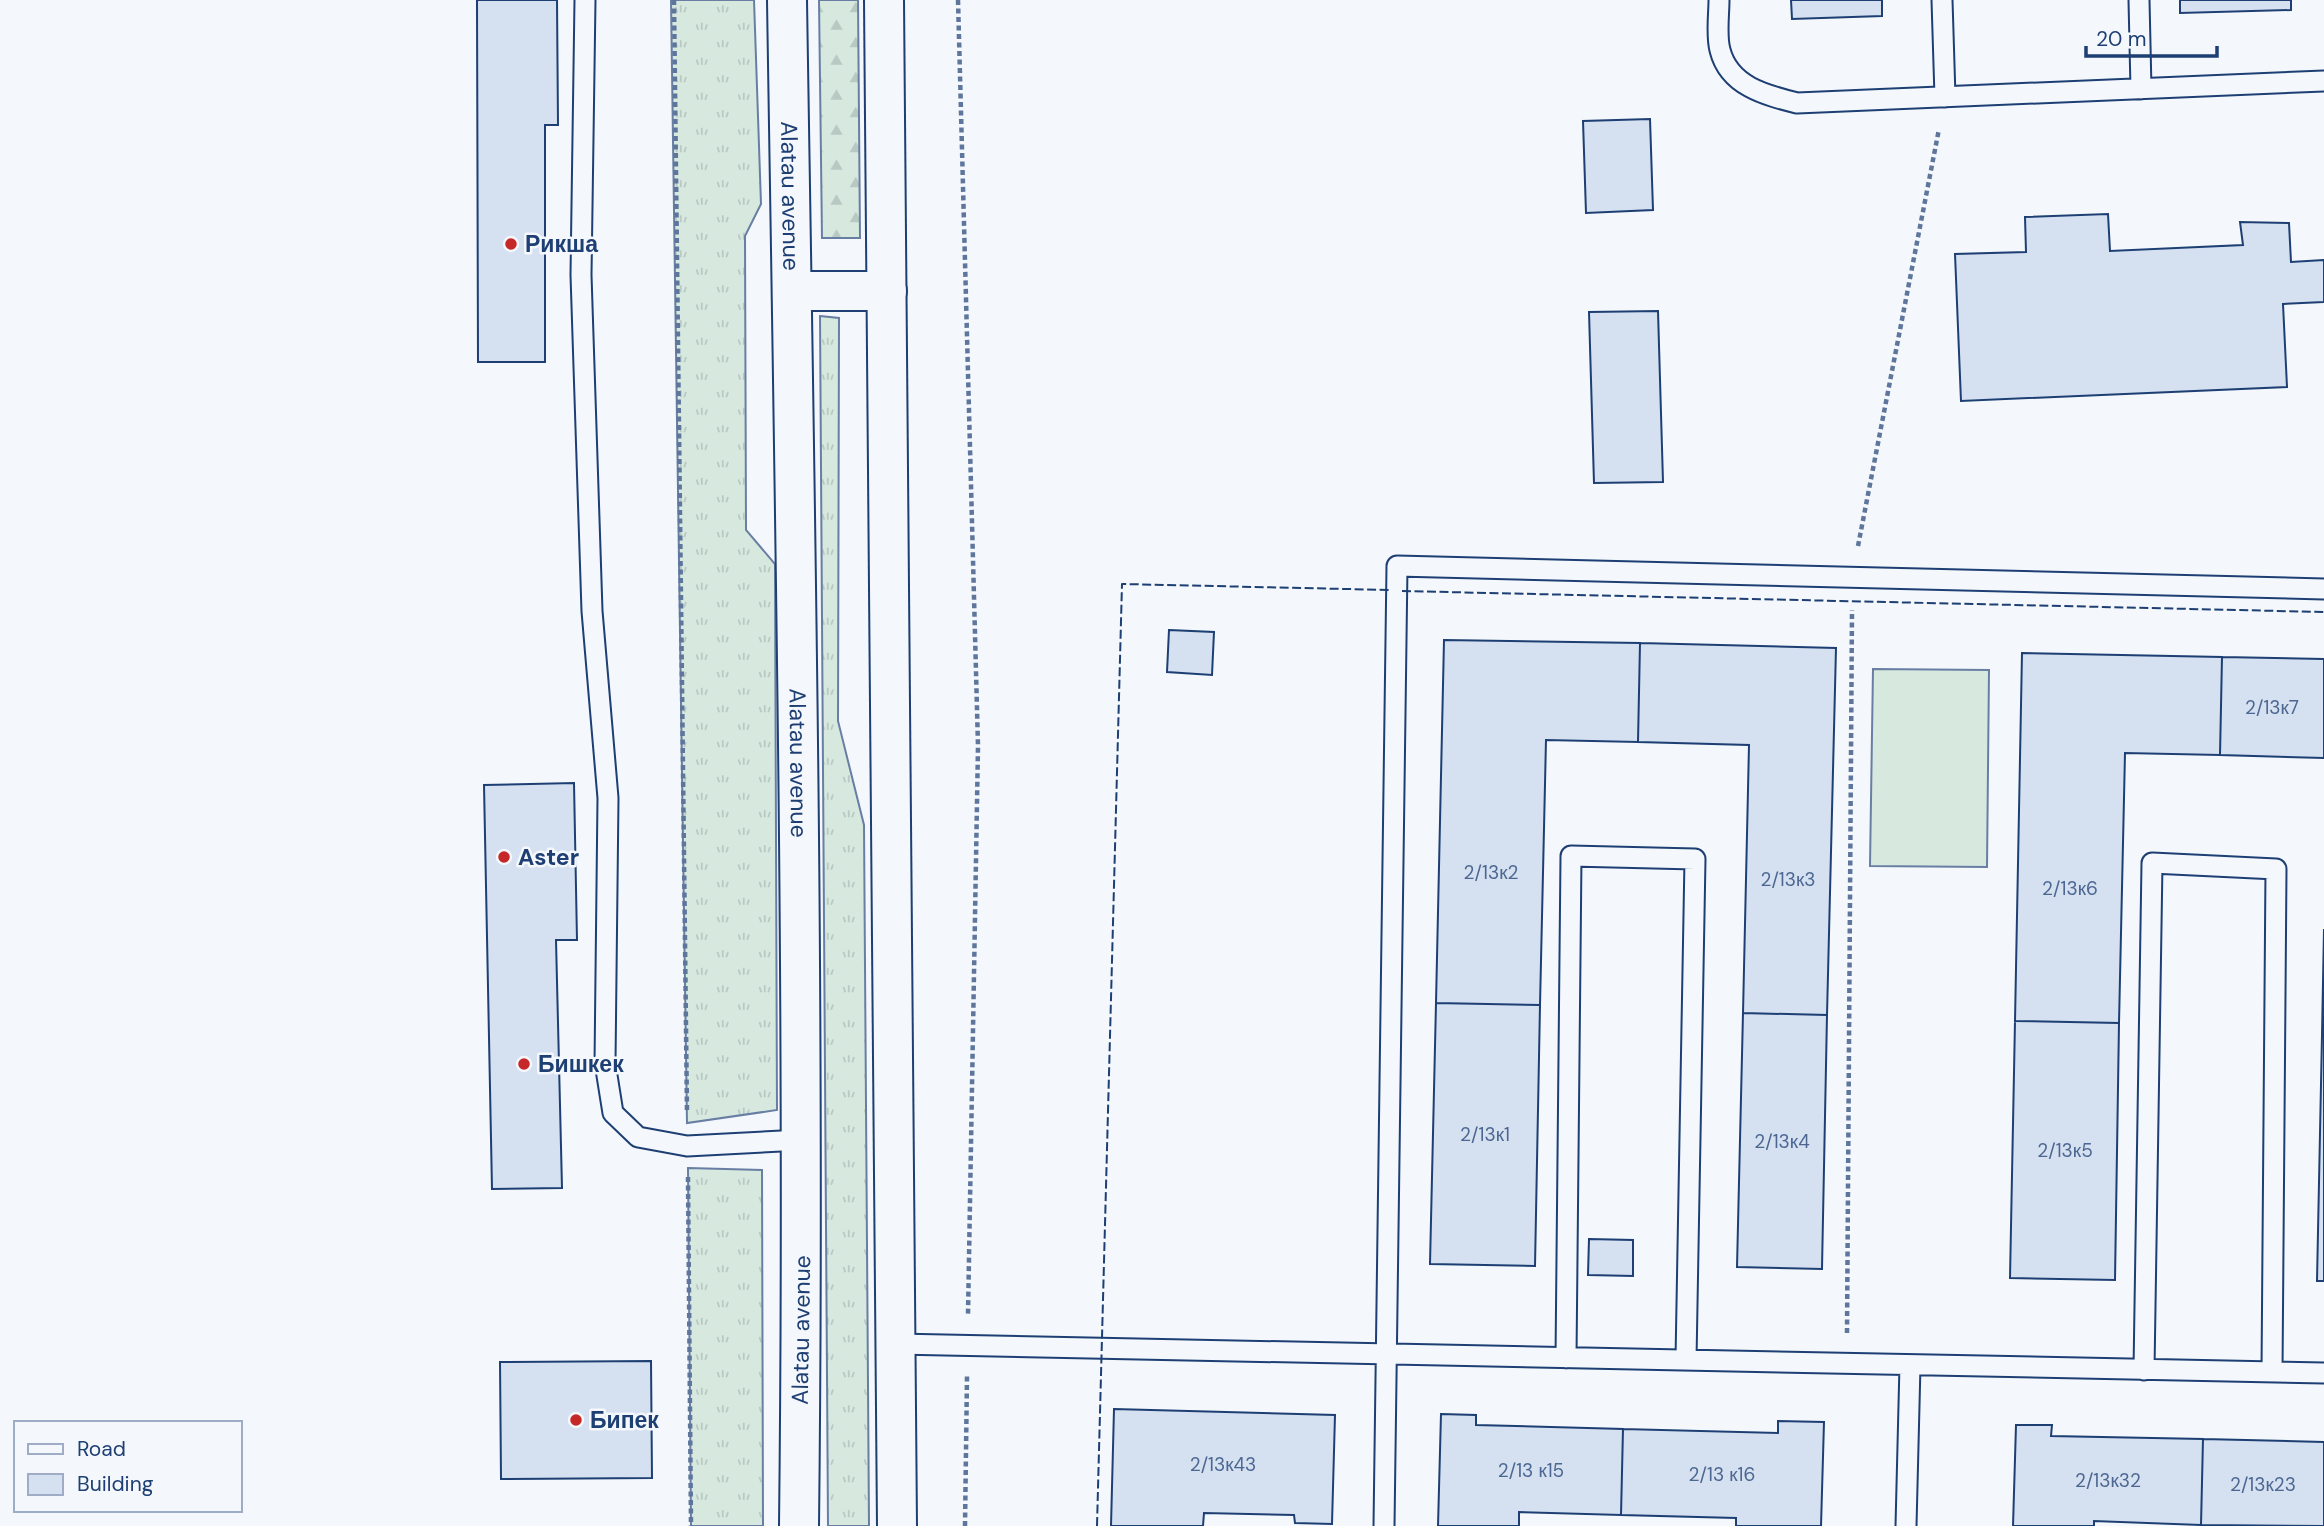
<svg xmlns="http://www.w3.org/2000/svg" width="2324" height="1526" viewBox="0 0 2324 1526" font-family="'DM Sans',sans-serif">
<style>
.grass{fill:url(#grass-tufts);stroke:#687fa3;stroke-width:2}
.forest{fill:url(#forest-firs);stroke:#687fa3;stroke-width:2}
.pitch{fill:#d7e8df;stroke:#687fa3;stroke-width:2}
.building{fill:#d5e0f0;stroke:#1d3f73;stroke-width:2}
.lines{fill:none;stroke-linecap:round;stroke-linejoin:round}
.lane-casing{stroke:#1d3f73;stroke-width:23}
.secondary-casing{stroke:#1d3f73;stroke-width:42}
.path{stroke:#5e769c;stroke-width:4.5;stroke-dasharray:5 3.5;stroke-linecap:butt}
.lane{stroke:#f4f7fb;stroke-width:19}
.secondary{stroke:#f4f7fb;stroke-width:38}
.fence{stroke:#1d3f73;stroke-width:2;stroke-dasharray:9 3.5;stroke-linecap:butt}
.poi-dot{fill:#c62828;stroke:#f4f7fb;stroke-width:2.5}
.labels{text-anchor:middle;stroke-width:5;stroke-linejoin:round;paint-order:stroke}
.number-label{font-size:19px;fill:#4b6792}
.street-label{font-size:23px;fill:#1d3f73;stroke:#f4f7fb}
.poi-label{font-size:23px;font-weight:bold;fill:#1d3f73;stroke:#f4f7fb;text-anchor:start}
</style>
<defs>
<pattern id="grass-tufts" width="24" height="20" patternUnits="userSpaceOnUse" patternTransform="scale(1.75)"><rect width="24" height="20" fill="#d7e8df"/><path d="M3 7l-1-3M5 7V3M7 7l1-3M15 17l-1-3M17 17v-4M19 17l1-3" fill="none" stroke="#b8c8c3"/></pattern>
<pattern id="forest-firs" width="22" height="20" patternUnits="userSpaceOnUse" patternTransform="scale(1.75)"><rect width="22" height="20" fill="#d7e8df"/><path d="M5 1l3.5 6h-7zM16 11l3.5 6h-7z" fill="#b8c8c3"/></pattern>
</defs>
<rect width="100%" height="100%" fill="#f4f7fb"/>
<path class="grass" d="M671 0H754L761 204 745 236 746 530 775 564 777 1110 687 1123Z
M820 316 839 318 838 721 864 825 869 1526H828Z
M688 1168 762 1170 763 1526H691Z"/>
<path class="forest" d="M819 0H858L860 238H822Z"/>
<path class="pitch" d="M1873 669 1989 670 1987 867 1870 866Z"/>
<path class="building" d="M477 0H557L558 125H545V362H478Z
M1791 0H1882V16L1792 19Z
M2180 0H2291V10L2180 13Z
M1650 119 1653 210 1586 213 1583 121Z
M2108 214 2110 251 2243 245 2240 222 2289 223 2291 262 2324 260V302L2283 304 2287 387 1961 401 1955 254 2026 252 2025 217Z
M1658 311 1663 482 1594 483 1589 312Z
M1169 630 1214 632 1212 675 1167 672Z
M1444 640 1640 643 1638 742 1546 740 1540 1005 1436 1003Z
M1640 643 1836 648 1827 1015 1743 1013 1749 745 1638 742Z
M2022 653 2222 657 2220 755 2125 753 2119 1023 2015 1021Z
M2222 657 2324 659V758L2220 755Z
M574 783 577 940H556L562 1188 492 1189 484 785Z
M2324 929V1035H2322Z
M1436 1003 1540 1005 1535 1266 1430 1264Z
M1743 1013 1827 1015 1822 1269 1737 1267Z
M2015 1021 2119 1023 2115 1280 2010 1278Z
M2322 1035H2324V1281H2317Z
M1589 1239 1633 1240V1276L1588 1275Z
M651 1361 652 1478 501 1479 500 1362Z
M1114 1409 1335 1415 1332 1524 1295 1523 1294 1515 1204 1513 1203 1526H1111Z
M1441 1414 1476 1415V1425L1623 1429 1621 1515 1519 1512V1526H1438Z
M1778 1421 1824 1422 1821 1526H1736V1518L1621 1515 1623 1429 1778 1433Z
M2016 1425H2052L2051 1436 2203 1439 2201 1525 2094 1521V1526H2013Z
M2203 1439 2324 1442V1526L2201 1525Z"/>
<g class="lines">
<g class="lane-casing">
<path id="lane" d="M585 0 581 275 592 611 608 798 605 1063 613 1113 638 1137 687 1146 801 1140
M1719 0C1719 15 1716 35 1720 50 1729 86 1765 95 1797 103L2324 81
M1942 0 1945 97
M2139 0 2141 89
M896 1344 2324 1373
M1566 1358 1571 856 1695 859 1686 1360
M2144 1370 2152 863 2276 869 2272 1372
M1384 1526 1397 566 2324 589
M1906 1526 1910 1365"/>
</g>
<g class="secondary-casing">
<g id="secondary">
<path id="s1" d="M787 0C795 509 805 1017 799 1526"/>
<path d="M884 0 897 1526"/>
<path d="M792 291H887"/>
</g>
</g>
<path class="path" d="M674 0 687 1112
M958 0 978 746 968 1315
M1858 546 1939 129
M688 1177 691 1526
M1847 1333 1852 610
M965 1526 967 1376"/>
<use href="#lane" class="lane"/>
<use href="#secondary" class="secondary"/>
<path class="fence" d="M1402 591 2324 612
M1097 1526 1122 584 1391 590"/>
</g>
<g class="poi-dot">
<circle cx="511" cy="244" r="7"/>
<circle cx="504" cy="857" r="7"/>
<circle cx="524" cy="1064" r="7"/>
<circle cx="576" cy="1420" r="7"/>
</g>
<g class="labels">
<g class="number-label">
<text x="2272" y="714">2/13к7</text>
<text x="1491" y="879">2/13к2</text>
<text x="1788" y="886">2/13к3</text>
<text x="2070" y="895">2/13к6</text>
<text x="1485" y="1141">2/13к1</text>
<text x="1782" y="1148">2/13к4</text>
<text x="2065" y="1157">2/13к5</text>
<text x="1223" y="1471">2/13к43</text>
<text x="1531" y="1477">2/13 к15</text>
<text x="1722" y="1481">2/13 к16</text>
<text x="2108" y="1487">2/13к32</text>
<text x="2263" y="1491">2/13к23</text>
</g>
<g class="street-label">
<text dy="8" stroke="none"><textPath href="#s1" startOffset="196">Alatau avenue</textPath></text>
<text dy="8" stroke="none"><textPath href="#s1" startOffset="763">Alatau avenue</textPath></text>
<text transform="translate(801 1330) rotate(-89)" y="8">Alatau avenue</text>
</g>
<g class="poi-label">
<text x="525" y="252">Рикша</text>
<text x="518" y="865">Aster</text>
<text x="538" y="1072">Бишкек</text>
<text x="590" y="1428">Бипек</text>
</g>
</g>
<rect x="14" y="1421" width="228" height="91" fill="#f4f7fb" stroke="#9eadc5" stroke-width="2"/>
<rect x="28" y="1444" width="35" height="10" fill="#f4f7fb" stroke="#9eadc5" stroke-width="2"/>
<text x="77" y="1456" font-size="21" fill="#1d3f73">Road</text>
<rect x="28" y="1474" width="35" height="21" fill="#d5e0f0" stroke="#9eadc5" stroke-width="2"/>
<text x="77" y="1491" font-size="21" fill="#1d3f73">Building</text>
<path d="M2086 46v10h131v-10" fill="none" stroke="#1d3f73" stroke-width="3.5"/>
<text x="2096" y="46" font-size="21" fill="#1d3f73" stroke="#f4f7fb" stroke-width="5" paint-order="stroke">20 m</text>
</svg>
